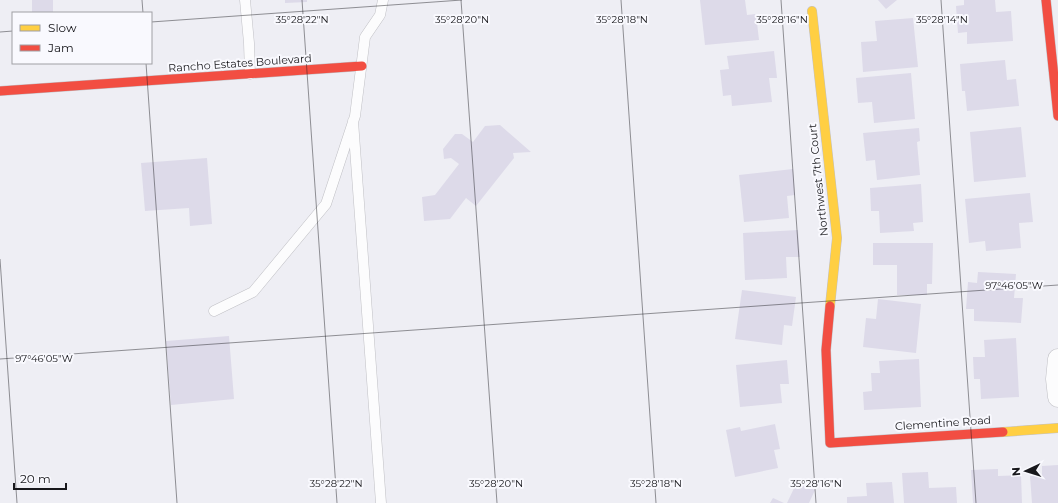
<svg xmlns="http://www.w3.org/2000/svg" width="1058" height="503" viewBox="0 0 1058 503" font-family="Montserrat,sans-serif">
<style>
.building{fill:#dddae9}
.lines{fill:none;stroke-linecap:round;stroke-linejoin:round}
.lane-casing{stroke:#c0c0c5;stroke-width:11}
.street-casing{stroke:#c0c0c5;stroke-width:21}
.slow-casing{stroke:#c0c0c5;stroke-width:10}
.jam-casing{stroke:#c0c0c5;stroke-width:10}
.lane{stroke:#fcfcfd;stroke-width:10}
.street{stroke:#fcfcfd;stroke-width:20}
.slow{stroke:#ffcf43;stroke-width:9}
.jam{stroke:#f24e42;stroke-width:9}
.ticks{fill:none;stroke:#18181c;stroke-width:1;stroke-opacity:0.45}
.labels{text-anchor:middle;stroke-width:4;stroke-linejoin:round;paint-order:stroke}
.street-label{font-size:11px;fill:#18181c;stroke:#f9f9fe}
.ticks-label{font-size:10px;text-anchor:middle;fill:#18181c;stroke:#f9f9fe;stroke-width:4;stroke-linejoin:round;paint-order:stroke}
</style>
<rect width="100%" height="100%" fill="#eeeef4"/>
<path class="building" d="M32 0H53V13H32Z
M285 0H307V2L285 3Z
M700 0H745L747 15 756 14 759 40 705 45Z
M878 0H897L886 9Z
M964 0H995L996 12 1011 11 1013 41 967 44V32L958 33 956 6 964 5Z
M913 18 918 67 863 72 861 42 877 41 875 21Z
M774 51 777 78H769L772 102 732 106 731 95 723 96 720 70 729 69 727 56Z
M1005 60 1007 80 1016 79 1019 106 967 111 965 91H962L960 64Z
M911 73 915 119 874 123 872 102 858 103 856 78Z
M500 125 531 152 513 153 514 158 476 206 466 198 450 219 424 221 422 197 435 195 459 164 451 158 444 159 443 149 455 134H462L473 142 485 126Z
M1021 127 1026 177 974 182 970 132Z
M919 128 920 141 917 142 920 175 877 180 875 160 866 161 863 133Z
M207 158 212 224 190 226 189 208 145 211 141 163Z
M793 169 795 195 787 196 789 218 744 222 739 175Z
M921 184 923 222 913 223 914 231 880 233 879 211H871L870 188Z
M1030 193 1033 222 1019 223 1021 248 986 251 985 241 969 243 965 199Z
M798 230 800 257H786L787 278 745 280 743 233Z
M873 243H933L932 284H927V295H897V265H873Z
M978 272 1016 274 1014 298H1023L1021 323 974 321V309H966L968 282 977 283Z
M742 290 796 297 792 326 784 325 782 345 735 339Z
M878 299 921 304 916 353 863 347 866 318 876 319Z
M229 336 234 399 171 405 166 341Z
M1016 338 1019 397 981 399 980 379H974L973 357H985L984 340Z
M919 359 921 407 864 410 863 392 872 391 871 373H880L879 361Z
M787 360 789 384H780L782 403 740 407 736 365Z
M775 424 780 449 774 450 778 468 735 477 726 430 740 427 741 431Z
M1058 465V503H1032L1030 476H1042V466Z
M998 469V476L1021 475 1022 503H973L971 470Z
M928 472 929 488 956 487 957 503H904L902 473Z
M797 482 815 490 809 503H787Z
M892 482 894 503H847V497L867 496 866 483Z
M773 498 784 503H770Z"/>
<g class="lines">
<g class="lane-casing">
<path id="lane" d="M245 0 249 43 250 74
M353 121 381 503
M214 311 253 292 326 204 355 116 365 37 380 15 383 0"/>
</g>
<g class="street-casing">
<path id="street" d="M1058 359 1056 379 1058 397"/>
</g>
<g class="slow-casing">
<path id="slow" d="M812 11 837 238 830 306
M1003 432 1058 428"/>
</g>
<g class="jam-casing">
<path id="jam" d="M1046 0 1058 116
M0 91 362 66
M830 306 826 350 830 443 1003 432"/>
</g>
<use href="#lane" class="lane"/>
<use href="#street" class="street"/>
<use href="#slow" class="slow"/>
<use href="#jam" class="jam"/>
</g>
<path class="ticks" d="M142 0 143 13M302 0 337 503M461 0 497 503M621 0 656 503M781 0 816 503M941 0 976 503M151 22 462 0M0 32 13 31M146 63 177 503M0 259 17 503M0 359 1058 285"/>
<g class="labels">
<g class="street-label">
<text transform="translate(240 63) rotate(-4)" y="4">Rancho Estates Boulevard</text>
<text transform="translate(818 180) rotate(-96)" y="4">Northwest 7th Court</text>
<text transform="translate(943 423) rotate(-4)" y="4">Clementine Road</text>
</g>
</g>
<g class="ticks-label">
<text x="302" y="23">35°28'22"N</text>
<text x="462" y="23">35°28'20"N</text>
<text x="622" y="23">35°28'18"N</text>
<text x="782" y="23">35°28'16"N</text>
<text x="942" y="23">35°28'14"N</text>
<text x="1014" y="289">97°46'05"W</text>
<text x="44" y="362">97°46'05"W</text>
<text x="336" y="487">35°28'22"N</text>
<text x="496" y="487">35°28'20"N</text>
<text x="656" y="487">35°28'18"N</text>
<text x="816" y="487">35°28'16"N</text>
</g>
<rect x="12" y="12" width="140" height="52" fill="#f9f9fe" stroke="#9f9fa4"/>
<rect x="20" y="25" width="20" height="6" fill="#ffcf43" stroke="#9f9fa4"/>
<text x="48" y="32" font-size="12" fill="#18181c">Slow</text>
<rect x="20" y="45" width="20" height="6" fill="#f24e42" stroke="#9f9fa4"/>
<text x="48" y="52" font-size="12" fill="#18181c">Jam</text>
<g transform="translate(1026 471) rotate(266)" stroke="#f9f9fe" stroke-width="3" paint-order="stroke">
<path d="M0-3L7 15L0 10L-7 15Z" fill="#18181c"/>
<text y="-6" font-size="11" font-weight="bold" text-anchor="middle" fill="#18181c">N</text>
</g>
<path d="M14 483v6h52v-6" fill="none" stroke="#18181c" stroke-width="2"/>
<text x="20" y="483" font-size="12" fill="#18181c" stroke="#f9f9fe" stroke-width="3" paint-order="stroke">20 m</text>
</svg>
